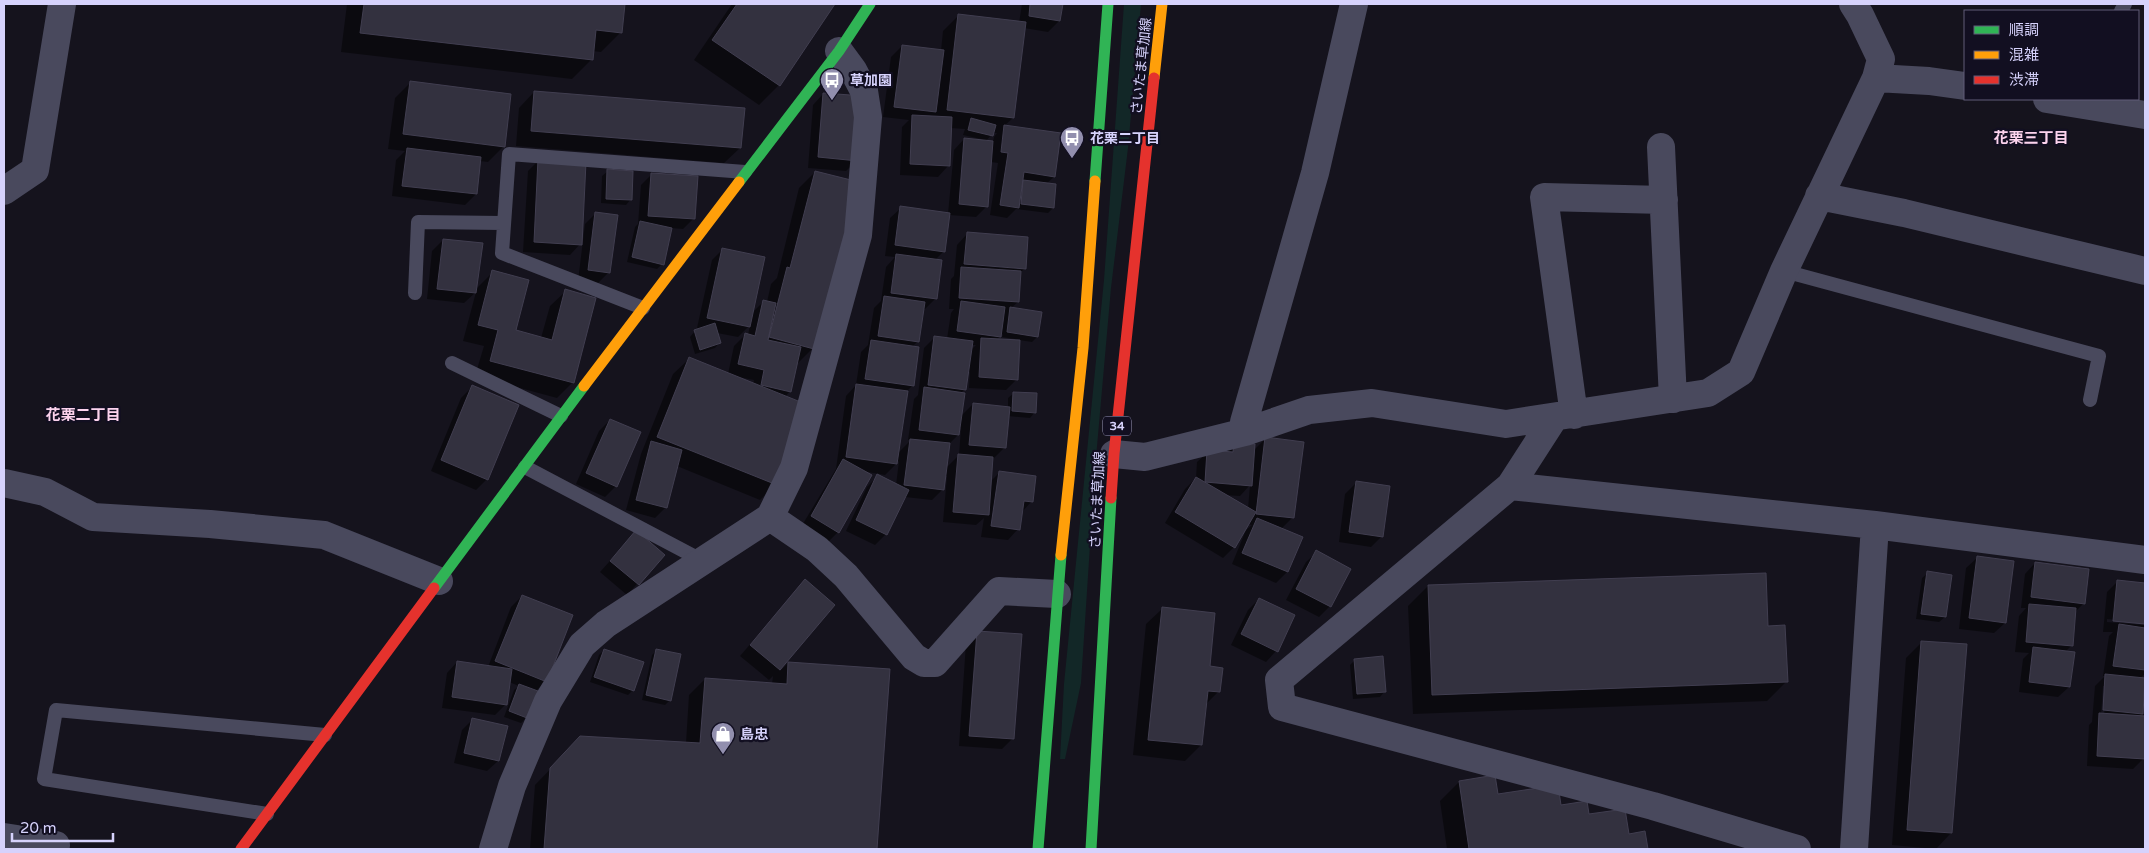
<svg xmlns="http://www.w3.org/2000/svg" width="2149" height="853" viewBox="0 0 2149 853" font-family="'Varela Round','Noto Sans JP',sans-serif">
<style>
.green{fill:#122727}
.shadow{fill:#0007;fill-rule:evenodd}
.building{fill:#33313f;stroke:#413e50}
.lines{fill:none;stroke-linecap:round;stroke-linejoin:round}
.lane{stroke:#49495d;stroke-width:14}
.street{stroke:#49495d;stroke-width:28}
.fast{stroke:#30b455;stroke-width:11}
.slow{stroke:#ff9f0a;stroke-width:11}
.jam{stroke:#e5322d;stroke-width:11}
.labels{text-anchor:middle;stroke-width:4.5;stroke-linejoin:round;paint-order:stroke}
.shield{fill:#120f21;stroke:#9b98ba;stroke-width:1}
.shield-label{font-size:12px;font-weight:bold;fill:#d6d2fc}
.street-label{font-size:14px;fill:#d6d2fc;stroke:#120f21}
.poi-label{font-size:14px;font-weight:bold;fill:#d6d2fc;stroke:#120f21;text-anchor:start}
.neighbourhood-label{font-size:15px;font-weight:bold;fill:#fcd3ed;stroke:#120f21}
</style>
<rect width="100%" height="100%" fill="#15131d"/>
<path class="green" d="M1124 4H1141L1128 148 1111 288 1095 469 1081 683 1065 759H1060L1064 684 1104 280Z"/>
<path class="shadow" d="M347 4H624L621 32 601 52 592 51V59L572 79 341 52Z
M732 4H834L779 85 759 105 694 60Z
M1022 4H1062L1059 21 1048 32 1024 28 1013 118 1004 126 1054 177 1046 184 1053 208 1048 213 1016 209 1007 218 990 215 998 163 991 162 987 206 976 217 949 215 944 251 935 260 936 298 925 309H922L918 341 912 347 918 348 912 386 906 392 897 454 911 440H908L914 399 918 395 924 348 935 337 947 339 951 313 954 309H949L951 279 954 276 957 245 967 234 1025 268 1019 274 1018 302 1011 308 1037 337 1032 342 1019 340 1017 379 1006 390 969 388 970 372 968 371 965 389 961 393 960 417 973 404 1008 408V398L1014 393 1035 412 1030 418 1008 416 1005 447 994 458H992L990 482 999 473 1032 501 1021 513 1018 529 1008 540 981 537 984 518 976 525 943 522 947 476H945L943 489 932 500 905 497 886 534 875 545 846 531 867 487 878 476 896 485 899 461 885 475 862 471 838 532 827 543 801 527 836 469 846 396 856 385 861 352 868 345 874 308 881 301 886 267 895 257 885 256 890 218 901 208 948 214 954 150 964 139 981 141V139L963 135 965 129 950 128 948 166 938 177 900 175 902 127 909 120 883 117 891 57 902 46 941 51 943 31 959 15 1019 23ZM993 133H997L994 137 993 142 986 141ZM1003 334 1002 337 1015 339V341L996 340ZM971 345H976L970 351ZM959 428H961L959 455 946 468 949 444 958 435Z
M410 83 504 146 488 162 480 161 476 194 465 205 392 196 396 160 405 151 388 149 395 98Z
M534 92 740 148 724 163 516 146 519 108Z
M823 94 857 160 846 171 808 168 813 105Z
M539 160 582 242 570 255 523 252 528 171Z
M608 171 631 199 626 205 601 203 602 176Z
M815 172 813 348 797 364 790 391 785 397 776 484 760 500 677 466 666 507 655 518 626 510 641 454 673 374 689 359 728 374 734 346 745 335H748L750 325 738 337 717 333 720 342 715 348 695 354 690 337 695 331 701 329 697 328 712 260 723 249 751 314 764 301 767 302 771 284 777 278 799 188ZM738 377 754 380 753 384 738 378Z
M652 174 694 218 683 229 671 228 662 264 657 269 627 262 635 227 638 224 641 185Z
M596 213 609 272 598 283 578 281 585 224Z
M443 240 476 289 493 272 514 331 541 338 550 306 566 291 573 382 557 398 475 376 484 346 463 341 476 292 464 303 427 299 432 251Z
M472 387 487 479 476 490 431 471 461 398Z
M610 420 616 486 605 497 576 484 599 431Z
M1266 438 1293 517 1281 529 1301 538 1287 572 1276 583 1232 564 1246 530 1252 525 1247 524 1234 547 1223 558 1165 523 1185 489 1196 478 1197 462 1208 452 1225 453 1235 443 1253 451ZM1250 485 1248 509 1224 495 1240 496Z
M1356 483 1382 536 1371 547 1339 542 1345 494Z
M636 532 663 555 627 595 600 572Z
M1317 552 1349 569 1330 606 1319 617 1286 600 1306 562Z
M1977 558 2005 623 1994 633 1959 629 1966 568Z
M2035 563 2084 603 2074 613 2072 645 2065 652 2069 687 2058 697 2019 692 2023 659 2029 653 2015 652 2019 616 2026 608H2021L2025 574Z
M1928 573 1945 617 1939 622 1916 619 1922 578Z
M805 581 833 605 779 670 780 671 788 663 889 670 876 849H530L535 785 565 754 686 743 689 695 705 679 772 684 773 676 769 680 740 656Z
M2117 582 2145 584V623L2107 619V622L2145 625V674L2140 678 2142 713 2138 717H2145L2144 758 2133 769 2087 766 2089 725 2092 722 2095 686 2105 676H2103L2109 636 2113 632H2103L2107 592ZM2103 686H2106L2104 717 2101 716Z
M1428 586 1767 627 1786 682 1767 701 1413 714 1408 606Z
M522 596 545 681 537 690 526 718 521 723 504 717 514 690 519 686 509 682 506 704 495 715 442 708 447 673 457 662 488 667 511 607Z
M1259 599 1276 651 1266 662 1231 645 1248 610Z
M1162 609 1208 667 1219 691 1205 705 1201 745 1185 761 1133 755 1146 624Z
M977 632 1013 738 1002 749 959 746 966 643Z
M1922 642 1951 833 1936 849 1892 845 1906 658Z
M604 650 633 690 628 695 590 682 599 655Z
M657 650 670 700 665 705 642 700 652 655Z
M1355 660 1385 691 1380 697 1353 699 1350 665Z
M473 719 498 761 487 771 454 763 462 730Z
M1459 782 1497 795 1560 807 1588 816 1628 835 1644 833 1646 849H1447L1440 801Z"/>
<path class="building" d="M364 4H625L622 33 596 30 593 60 360 33Z
M737 4H835L780 86 712 40Z
M1030 4H1063L1060 21 1029 16Z
M958 14 1026 22 1014 118 947 110Z
M902 45 944 50 936 112 894 107Z
M410 81 511 94 505 147 403 134Z
M534 91 745 108 741 148 531 131Z
M823 93 864 96 858 161 818 157Z
M912 115 952 117 950 166 910 164Z
M971 118 996 125 993 136 968 130Z
M1004 125 1061 133 1055 177 1024 172 1019 208 1000 205 1008 153 1001 152Z
M964 138 993 141 988 207 959 204Z
M407 148 481 157 477 194 402 186Z
M538 159 586 162 582 245 534 242Z
M607 169 633 171 632 200 606 199Z
M815 171 859 182 814 349 769 337 787 267 790 268Z
M651 173 698 176 695 219 648 216Z
M1023 180 1056 184 1054 208 1021 204Z
M900 206 950 213 945 252 895 245Z
M595 212 618 215 610 273 588 270Z
M640 221 672 228 664 265 632 257Z
M967 232 1028 237 1026 269 964 264Z
M443 239 483 243 476 293 437 289Z
M722 248 765 257 750 327 707 318Z
M896 254 942 260 937 299 891 293Z
M961 267 1021 271 1019 302 959 298Z
M492 270 529 280 516 330 552 340 565 289 596 298 574 383 490 361 498 330 478 325Z
M884 296 925 302 919 342 878 336Z
M763 300 776 303 768 340 801 347 791 392 761 385 764 370 738 364 745 333 755 336Z
M961 301 1005 307 1001 337 957 331Z
M1010 307 1042 312 1038 337 1007 332Z
M715 323 721 343 700 350 694 330Z
M934 336 973 341 966 390 928 385Z
M981 338 1020 340 1018 380 979 377Z
M871 340 919 347 914 386 865 379Z
M689 357 808 405 777 485 657 437Z
M856 384 908 391 897 464 846 457Z
M472 385 519 405 488 480 441 460Z
M924 387 965 393 959 435 919 430Z
M1013 392 1037 393 1036 413 1012 411Z
M973 403 1010 407 1006 448 969 445Z
M610 419 641 432 617 487 586 473Z
M1265 437 1304 442 1294 518 1256 514Z
M910 439 950 443 944 490 904 485Z
M651 441 682 450 667 508 636 500Z
M1234 442 1255 444 1252 486 1205 482 1207 450 1233 452Z
M958 454 993 457 989 515 953 512Z
M843 459 872 475 839 533 811 516Z
M999 471 1036 476 1033 502 1024 501 1020 530 991 526Z
M877 474 909 490 887 535 856 520Z
M1196 477 1256 512 1235 548 1175 512Z
M1356 481 1390 486 1383 537 1349 532Z
M1257 518 1303 537 1288 572 1242 553Z
M636 530 665 555 639 585 610 561Z
M1316 550 1351 569 1331 607 1296 589Z
M1977 556 2014 561 2006 623 1969 618Z
M2035 562 2089 569 2085 604 2031 597Z
M1927 571 1952 575 1946 617 1921 614Z
M1766 573 1768 626 1785 625 1788 682 1432 695 1428 585Z
M805 579 835 605 780 670 750 645Z
M2117 580 2145 583V624L2113 621Z
M522 595 573 615 547 682 495 661Z
M1259 598 1295 615 1278 652 1241 634Z
M2029 604 2076 608 2073 646 2026 642Z
M1162 607 1215 613 1210 666 1223 668 1220 692 1208 691 1202 745 1148 740Z
M2119 624 2145 628V670L2113 666Z
M977 631 1022 634 1014 739 969 736Z
M1921 641 1967 644 1952 833 1907 830Z
M2033 647 2075 652 2070 687 2029 682Z
M604 649 644 662 634 691 594 677Z
M656 649 681 654 671 701 646 695Z
M1383 656 1386 692 1357 694 1354 659Z
M457 661 512 669 507 705 452 697Z
M788 662 890 669 877 849H544L550 768 580 736 700 743 705 678 787 684Z
M2105 674 2145 678 2143 714 2103 710Z
M519 684 538 691 527 718 509 711Z
M2099 713 2145 716V759L2097 756Z
M472 718 508 726 499 761 464 753Z
M1495 775 1498 794 1558 785 1561 805 1587 801 1589 814 1625 809 1629 834 1645 831 1648 849H1469L1459 781Z"/>
<g class="lines">
<path class="lane" d="M2121 11 2125 4
M1784 271 2099 356 2090 400
M415 293 418 222 503 223
M643 308 502 253 509 154 745 172
M452 363 561 416
M525 467 703 561
M267 814 44 779 56 710 325 735"/>
<path class="street" d="M1876 78 1929 81 1965 86
M2047 99 2145 115
M1661 147 1673 399
M4 191 35 170 62 4
M1819 196 1904 213 2145 271
M1574 415 1544 197 1664 200
M1554 418 1510 486 1279 680 1282 707 1653 806 1797 849
M1245 432 1244 422 1315 173 1354 4
M1114 454 1145 457 1245 432 1309 410 1372 403 1506 424 1708 393 1741 372 1784 271 1876 78 1881 59 1860 15 1853 4
M4 483 45 492 93 517 210 524 324 535 439 581
M1510 486 1875 525 2145 560
M770 517 817 549 846 576 914 657 924 663H935L999 591 1057 594
M4 837 56 845 55 849
M493 849 512 786 548 701 582 645 606 624 770 517 794 468 858 235 868 117 864 91 853 70 839 51
M1854 849 1875 525"/>
<path class="fast" d="M1095 181 1108 4
M739 182 839 51 870 4
M434 588 584 386
M1038 849 1061 555
M1091 849 1111 498"/>
<path class="slow" d="M1154 78 1162 4
M584 386 739 182
M1061 555 1083 348 1095 181"/>
<path class="jam" d="M1111 498 1114 454 1154 78
M241 849 434 588"/>
</g>
<defs>
<g id="bus-pin" transform="scale(1.25)"><path d="M0 17L-7.5 6A9.5 9.5 0 1 1 7.5 6Z" fill="#928fae" stroke="#120f21"/><path d="M-5-6H5V4H4V6H2V4H-2V6H-4V4H-5ZM-3.5-4V0h7V-4ZM-3.5 1.2v1.5H-2V1.2ZM2 1.2v1.5H3.5V1.2Z" fill="#fff"/></g>
<g id="shop-pin" transform="scale(1.25)"><path d="M0 17L-7.5 6A9.5 9.5 0 1 1 7.5 6Z" fill="#928fae" stroke="#120f21"/><path d="M-5-2.5h2.3a2.7 3.5 0 0 1 5.4 0H5L5.5 6h-11ZM-1.5-2.5h3a1.5 2.3 0 0 0-3 0Z" fill="#fff"/></g>
</defs>
<g fill-rule="evenodd">
<use href="#bus-pin" x="832" y="80"/>
<use href="#bus-pin" x="1072" y="138"/>
<use href="#shop-pin" x="723" y="734"/>
</g>
<g class="labels">
<rect class="shield" x="1103" y="416.5" width="28" height="19" rx="4"/>
<g class="shield-label">
<text x="1117" y="430">34</text>
</g>
<g class="street-label">
<text transform="translate(1141 66) rotate(-84)" y="5">さいたま草加線</text>
<text transform="translate(1097 500) rotate(-87)" y="5">さいたま草加線</text>
</g>
<g class="poi-label">
<text x="850" y="85">草加園</text>
<text x="1090" y="143">花栗二丁目</text>
<text x="740" y="739">島忠</text>
</g>
<g class="neighbourhood-label">
<text x="2031" y="143">花栗三丁目</text>
<text x="83" y="420">花栗二丁目</text>
</g>
</g>
<rect width="2149" height="853" fill="none" stroke="#d6d2fc" stroke-width="10"/>
<rect x="1964" y="10" width="175" height="90" fill="#120f21" stroke="#605d79"/>
<rect x="1974" y="26" width="25" height="8" fill="#30b455" stroke="#605d79"/>
<text x="2009" y="35" font-size="15" fill="#d6d2fc">順調</text>
<rect x="1974" y="51" width="25" height="8" fill="#ff9f0a" stroke="#605d79"/>
<text x="2009" y="60" font-size="15" fill="#d6d2fc">混雑</text>
<rect x="1974" y="76" width="25" height="8" fill="#e5322d" stroke="#605d79"/>
<text x="2009" y="85" font-size="15" fill="#d6d2fc">渋滞</text>
<path d="M12 833v8h101v-8" fill="none" stroke="#d6d2fc" stroke-width="2.5"/>
<text x="20" y="833" font-size="15" fill="#d6d2fc" stroke="#120f21" stroke-width="4" paint-order="stroke">20 m</text>
</svg>
